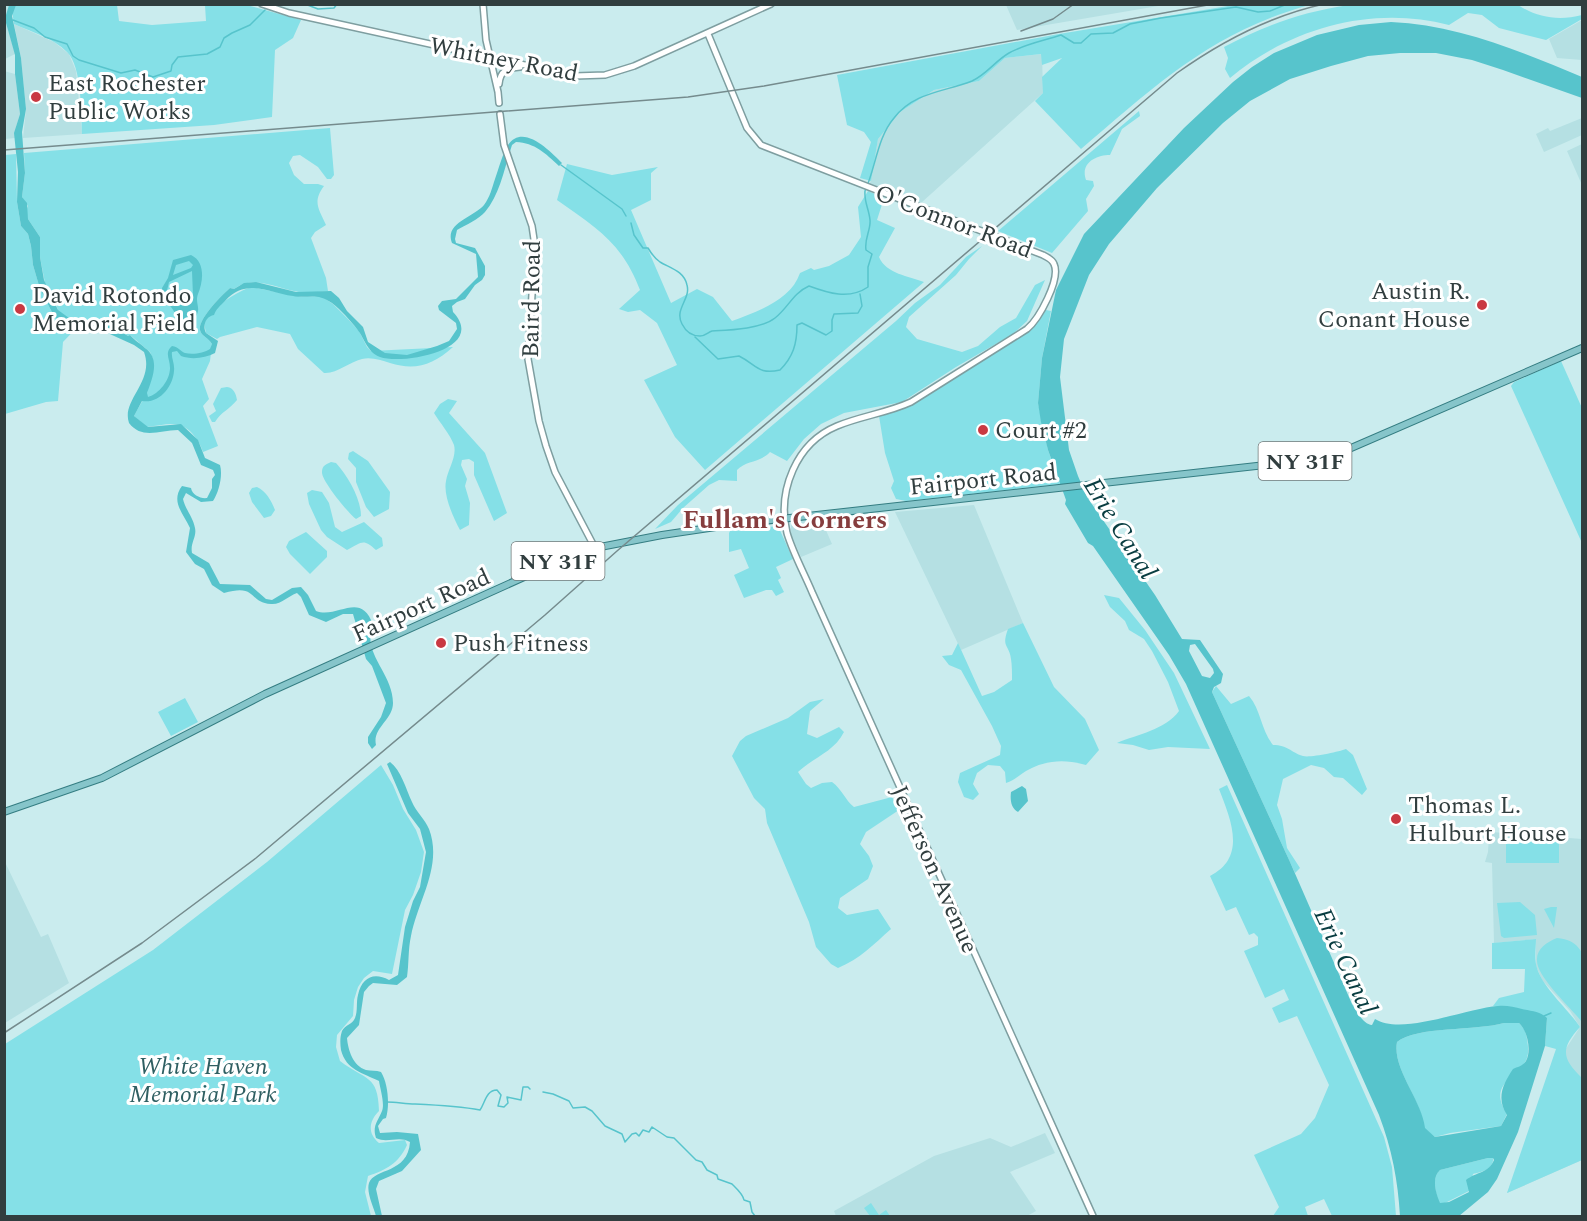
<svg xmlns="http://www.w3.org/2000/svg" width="1587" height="1221" viewBox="0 0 1587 1221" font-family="Spectral,serif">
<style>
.built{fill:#b5e0e3}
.green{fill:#85e0e7}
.water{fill:#57c4cc;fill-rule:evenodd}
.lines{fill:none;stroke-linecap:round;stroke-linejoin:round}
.stream{stroke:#57c4cc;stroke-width:1.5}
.secondary-casing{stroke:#7e9ea0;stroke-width:8}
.primary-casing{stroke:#347d82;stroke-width:8}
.secondary{stroke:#fff;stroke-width:5}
.primary{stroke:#86c5ca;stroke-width:6}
.rail{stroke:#758b8d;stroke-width:1.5}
.poi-dot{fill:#c93942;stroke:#fff;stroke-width:2}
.labels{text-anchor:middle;stroke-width:6;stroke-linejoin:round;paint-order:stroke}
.shield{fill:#fff;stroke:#6f7879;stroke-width:1.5}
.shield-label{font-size:22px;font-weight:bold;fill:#313e3f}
.street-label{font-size:24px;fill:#313e3f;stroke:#fff}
.poi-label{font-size:24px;fill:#313e3f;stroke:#fff;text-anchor:start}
.park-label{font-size:24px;font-style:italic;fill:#2f5f62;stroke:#fff}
.neighbourhood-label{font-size:26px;font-weight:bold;fill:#863d3e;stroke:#fff}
.water-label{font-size:26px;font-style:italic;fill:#093d41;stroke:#fff}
</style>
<rect width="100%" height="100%" fill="#caecee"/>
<path class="built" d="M5 5H9L6 23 15 54 5 59Z
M1006 5H1164L1017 30Z
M1582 20V60L1557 58 1549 39Z
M14 24 54 42 69 54 76 71 82 134 23 138 26 109 21 58Z
M1042 54 1043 93 921 203 870 184 878 139 900 112 934 90 979 81 1005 58Z
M4 71 15 74 20 114 16 127 15 138 5 139Z
M1582 118V135L1544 152 1536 134 1548 128 1550 131Z
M1582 144V185L1567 151Z
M974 505 1023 623 961 650 895 512Z
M821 519 832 544 801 557 791 534V526L795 521Z
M1492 832 1582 839V1160L1507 1193 1565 1050 1580 1027 1570 1011 1542 980 1536 966V939L1494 943 1492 863 1485 862 1488 852 1489 835Z
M4 860 41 937 48 934 69 983 5 1023Z
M1045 1133 1055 1153 1010 1172 1036 1211 1027 1216H836L834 1211 934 1156 990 1138 1011 1147Z"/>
<path class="green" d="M243 4 301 20 293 38 275 50 272 117 214 125 82 134C81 113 82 66 67 52 53 38 32 32 14 24L12 10 16 5H117L119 21 152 25 206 21 205 5Z
M1234 5H1309C1212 32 1156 85 1081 149L1035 101 1043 93 1042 77 1062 58 1042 65 1041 54 1005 58 979 81 934 90 900 112 878 139 871 181 860 178 871 142 864 132 847 125 837 75 1059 34Z
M1349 5H1518C1538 18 1559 21 1582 15V19L1546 40 1499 28 1482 15 1468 13 1449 25C1372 5 1290 28 1230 78L1225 69 1228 58 1224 47C1266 25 1302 12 1349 5Z
M1139 111 1140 116 1122 129 1110 155C1096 155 1080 163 1086 180L1093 181 1094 186 1086 199 1088 211 1052 253 998 231Z
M330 128 334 175 331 179H327L318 167 300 155 293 156 289 163 294 175 304 184H318L324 186C312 202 319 209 326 225L315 232 311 238 326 278 328 291C318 292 308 293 299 292 279 289 253 274 234 289L230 288C222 295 198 319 200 330 201 336 209 338 212 344L210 361 202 379 209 399 203 406 218 446 203 452C199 439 187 423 172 424 164 424 156 426 147 427 145 425 136 418 134 416L136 412 147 393 153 359 150 352 130 335 128 336 118 329 84 320 63 342 58 401 46 402 5 414V155L16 154 17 202 21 226 28 234 31 246 33 265 40 289 54 316 58 310 53 295 45 283 40 257V237L28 219 26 211 28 206 22 197 25 173 24 153Z
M567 164 612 175 658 167 651 173V200L631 210 671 303 697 289 713 297 732 321C757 312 791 300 800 273L811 268 814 270 829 266 849 255 861 237 858 207 868 191 884 198 877 220 895 228 879 257C886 274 909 276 924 282L705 470 675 437 644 380 677 365 657 323 640 310 628 312 619 309 640 290C622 243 597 228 557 200Z
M982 246 969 259 956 275 909 317 906 327 917 339 962 352 978 346 1000 327 1016 318 1035 285 1045 280 1027 321 1013 334 956 367 902 402 844 413 821 424 804 439 787 461 770 452C760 463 746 460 737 470V481L719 480 709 485 683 508 671 522 655 529 678 505 896 321 915 303 940 285 966 257Z
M251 287 301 297 321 296 333 304 347 318 359 331 367 347 371 351 453 347C433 365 415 371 390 363 381 360 371 357 362 359 349 362 337 374 324 373L298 349 290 334 257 327 220 337 217 339 206 333 204 323C215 306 232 294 251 287Z
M1046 310 1051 311 1042 358 1038 403 1048 450 1060 484 906 501 896 499 891 488 894 481 885 453 879 416C917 407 945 382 977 362 995 351 1016 342 1032 328 1038 323 1042 316 1046 310Z
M1561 361 1582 408V543L1511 386 1514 382Z
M227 387C234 388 236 394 237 400 229 410 222 411 215 422H212L209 416 216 411 213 404 221 388Z
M448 399 457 401 449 413 485 453 507 513 494 521 474 475V462L469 459 462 460 461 465 467 479 465 486 470 503 469 525 460 530C453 517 443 495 446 481 448 469 457 457 454 445 450 434 440 423 434 413L440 404Z
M353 451 368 461 390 492 389 509 374 517 366 507 356 482V468L348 459 349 453Z
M331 462 336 463C348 476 361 499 361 516L356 519C349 514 321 480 322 472 322 465 327 464 331 462Z
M257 487C266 491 271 500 275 510L271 516 264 518 252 502 249 493 252 488Z
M312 490 322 492 329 503 335 527 342 532 364 522 382 538 383 546 376 550C363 538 362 542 347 550L327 537 321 530 309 504 307 493Z
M778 526 793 559 776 567 781 578 778 580 784 592 776 596 772 590H766L744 598 734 575 749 568 741 549 729 552V533L730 531Z
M306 532 327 551V557L310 574 290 554 286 547 289 541Z
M1104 595 1119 598 1145 630 1174 673 1210 749 1168 747 1149 750 1133 745 1117 743C1138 734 1165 730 1179 711L1168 682 1152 651 1144 639 1129 630 1125 621 1110 607Z
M1023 623 1054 687 1085 719 1099 750 1086 765C1065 759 1045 760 1026 771 1019 775 1014 781 1006 783L1005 772 1000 766 988 765 977 773 973 784 979 794 973 800 964 797 958 782 960 773 1000 755 1001 746 992 726 961 670 949 665 942 656 952 655 958 643 982 696 994 692 1012 680C1012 673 1012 665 1011 659 1009 644 1001 648 1008 629Z
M1216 686 1231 704 1249 696C1261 710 1261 730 1273 745 1288 745 1290 752 1303 756 1310 758 1338 752 1346 749L1353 755 1367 789 1362 795 1343 778 1334 777 1324 768 1311 765 1283 779 1277 805 1282 819 1287 848 1300 868 1295 873 1212 692Z
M185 698 198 722 171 736 158 712Z
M824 699 810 711 807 734 817 738 839 727 844 732C834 752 814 757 798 772L806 784 811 788 822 783 832 782C842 789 845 800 854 807L892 797 899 810 866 832 860 844 869 856 873 866 868 879 840 898 838 908 847 915 878 909 891 929C874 944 860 959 838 968L831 964 816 947 809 922 767 823 765 809 754 798 732 756 740 741 746 736 788 718 810 702Z
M381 765 393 785 403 809 416 830 424 852 421 872 413 895 405 910 392 974 373 971 364 978 358 987 354 1000 353 1016 337 1035 336 1047 340 1061C366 1081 378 1074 379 1111 369 1121 367 1133 379 1143L405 1140 407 1145C399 1163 386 1170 368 1176L365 1192 371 1216H5V1044L153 950 267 862Z
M1227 785 1384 1137 1392 1167 1396 1216H1332L1324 1199 1305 1207 1308 1216H1273L1279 1207 1254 1155 1301 1134 1315 1118 1329 1085 1297 1016 1279 1023 1272 1008 1289 1000 1284 989 1265 998 1244 951 1258 945V937L1254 933 1249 935 1236 907 1226 911 1210 876C1248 857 1230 818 1219 789Z
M1506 841 1559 842V863H1506Z
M1520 902 1535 915 1537 935 1504 938 1501 936 1497 903Z
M1551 907H1557L1554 928 1544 909Z
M1557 938C1568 939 1575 942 1581 951 1586 959 1583 1009 1582 1022 1572 1009 1537 977 1537 961 1536 949 1547 942 1557 938Z
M1536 939C1536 948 1534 959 1537 968 1543 988 1568 1009 1580 1027 1560 1049 1562 1058 1582 1078V1160L1507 1193 1556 1049 1545 1046 1547 1018 1493 1006 1499 998 1524 992 1525 969H1492V943Z
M1504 1023H1519C1524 1028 1526 1032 1527 1039 1528 1046 1529 1052 1527 1058 1520 1078 1486 1082 1507 1114L1501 1126 1450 1133 1435 1137 1424 1128C1422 1100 1392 1069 1397 1042 1416 1026 1477 1031 1504 1023Z
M1488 1158H1493C1494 1169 1482 1172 1473 1174L1469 1191 1443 1204 1439 1203C1436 1193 1431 1178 1440 1170Z
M871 1203 879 1215 886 1210 890 1216H870L864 1208Z"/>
<path class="water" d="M9 5H16L12 16 21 58 26 109 22 132 25 173 22 197 27 203 28 219 40 237V257L44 280 58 310 69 318 110 325 128 336 130 335C135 341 140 343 145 348 161 359 152 379 147 393L148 397C159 394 170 380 170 368 170 358 164 353 172 346 179 347 180 351 185 353 193 355 204 353 210 349L212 344C209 338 201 336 200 330 198 319 222 295 230 288L234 289 244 283 256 282 296 292 331 291 339 298 347 311 363 327 368 342 385 353 407 355 437 346 449 341 457 329 456 323 439 310 438 306 442 301 456 299 478 277 476 254 452 243C444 223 474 217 484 205 490 197 492 188 495 179 499 168 502 155 508 145 523 123 550 151 562 163L559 166C545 153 535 143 516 142L512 145C505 166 500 195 485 212 479 219 466 225 457 230L455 239 456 243 475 248 485 266V275L482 280 475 285 465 299 457 302 452 306 453 312C488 349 404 365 380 357 367 352 365 339 357 329 350 320 341 310 332 303 316 292 309 299 293 296 267 293 247 277 225 301 220 306 216 309 214 315 206 316 202 326 206 333L218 341 215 353C205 358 192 360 181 356L177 351 172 352C171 358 175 364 174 371 173 387 159 404 142 401L134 416 148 427 181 424 198 440 205 458 220 465C223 475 219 492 213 501L201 502 186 493 183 499C185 509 193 517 195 528 197 537 190 543 192 553L209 563 220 584 250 585 266 599 272 600 292 588 301 587 308 595 316 611C338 619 361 590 373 625 361 653 393 673 393 703 393 720 372 728 376 745L372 749 368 743V737L381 717 386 703 372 666 366 659 353 614H343L326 622 309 615 301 597 297 593C288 596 281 605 271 604 248 603 258 583 224 593L212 585 204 569 195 564 186 552 190 528C184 514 170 502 182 486L191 488C192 495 201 499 207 498L212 488V479L215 475 213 470 201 465 192 443 178 430C160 430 142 440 129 423 121 400 155 382 144 352L134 345 101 330 63 324 54 316 40 289 33 265 31 246 28 234 21 226 17 202 18 172 14 133 20 114 15 74V55L6 23V15Z
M1391 22C1459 25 1522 52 1582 77V98L1503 70 1472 60 1436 53H1400L1368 56 1331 66 1290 79 1250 101 1223 123 1157 188 1109 244 1089 275 1064 339 1060 377 1069 450 1078 476 1087 497 1155 595 1182 639 1200 640 1223 674 1221 683 1214 687 1212 692 1290 862 1352 1004C1357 1012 1363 1024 1372 1025L1375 1019C1402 1036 1467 1008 1498 1006 1506 1005 1514 1007 1522 1009 1532 1011 1540 1011 1547 1018L1545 1046 1518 1132 1497 1179 1488 1192 1459 1216H1400C1398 1181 1392 1149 1379 1115L1186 684 1169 655 1093 546 1088 543 1065 504 1066 500 1048 450 1041 422 1038 403 1042 358 1056 290 1084 234 1184 128 1233 82 1252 67 1274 53 1317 35 1359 25ZM1195 644 1213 669 1214 673 1210 678 1202 676 1189 651 1190 645ZM1504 1023H1519C1527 1030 1532 1050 1526 1061 1523 1066 1517 1067 1513 1069 1503 1084 1496 1098 1507 1115L1501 1126 1435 1137 1425 1128C1422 1100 1392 1069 1397 1042 1416 1026 1477 1031 1504 1023ZM1488 1158H1493L1494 1160C1489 1173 1476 1172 1466 1180L1469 1192 1449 1202 1440 1203C1436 1193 1431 1178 1440 1170Z
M191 255C206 262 203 282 198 294 194 305 204 309 192 321L183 323C176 319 176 313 171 307 166 300 162 298 162 288L168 278 173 260ZM189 261 193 265 191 268 173 275 176 265ZM192 271 193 296 182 297 174 302 169 301 166 295 169 282Z
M390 762C401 770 406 789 412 802 416 812 425 819 429 829 443 866 418 900 411 936 408 949 409 964 407 977L397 985 373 983 369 986 364 992 359 1025 347 1038C348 1050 353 1066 366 1070 371 1071 376 1070 381 1072 388 1083 390 1105 386 1118L383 1119 378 1126 380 1133 397 1132 418 1134 421 1150 402 1171 379 1181 376 1189 382 1216H376C374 1208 366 1192 369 1183 374 1168 408 1174 410 1142 398 1135 388 1144 376 1138 372 1126 378 1121 382 1111 385 1104 380 1088 379 1081 363 1073 346 1070 341 1050 340 1043 340 1037 342 1031 345 1025 353 1024 355 1018 358 1011 356 1002 358 995 362 977 374 972 389 980L398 975 405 927 413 901 420 887 426 852 420 829 408 813 387 764Z
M1022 786 1026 789 1028 801 1018 812C1011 808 1010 800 1011 792Z"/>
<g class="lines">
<path class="stream" d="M305 4 318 9 334 8 337 4
M13 20 34 28 45 37 67 44 73 56 79 60 121 73 135 70 153 77 171 71 172 65 178 57 207 54 220 47 224 38 232 33 250 25 265 10
M561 165 622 209 626 216
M631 223 634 235 643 248H648C651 253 654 258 660 262 670 268 684 271 687 285 691 299 674 309 682 324 686 332 692 336 700 336 706 336 708 332 712 331 730 330 761 329 775 318 788 308 793 293 809 286 828 293 849 300 868 287V267L872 254 866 250C864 239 871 230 870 220 869 209 864 202 865 191 876 167 877 138 894 118 914 92 944 92 972 81 987 74 995 61 1009 53 1025 44 1043 41 1061 35L1074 43H1081L1091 34 1113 33 1130 24 1161 18 1236 7 1258 12 1270 11 1287 4
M695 337 718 359 739 356C757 365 758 375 780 370 793 357 797 344 797 325L802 323 826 335 832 331V320L834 314 858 313 862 306 860 294
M1544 1016 1551 1013
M543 1092 553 1094 569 1101 573 1108 585 1107 592 1111 605 1126 622 1134 625 1142 632 1134 636 1133 639 1136 643 1130 649 1132 652 1127 667 1137 674 1138 696 1160 702 1162 707 1170 717 1175 718 1179 732 1184C736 1188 743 1194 744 1200L750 1202 752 1212 755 1216
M387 1102C397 1102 405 1104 415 1104 437 1105 459 1106 480 1110 485 1103 486 1090 497 1090L501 1095 498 1106 504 1107 508 1103 507 1097 521 1100 523 1087H528L530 1089"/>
<g class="secondary-casing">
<path id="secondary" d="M262 4 289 13 575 76 605 75 634 66 771 4
M483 4 486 40 498 92 499 103
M708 34 747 128 761 145 1043 255C1048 258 1052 259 1054 264 1061 279 1039 319 1027 329L911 402C887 413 861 416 837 426 796 443 777 491 787 533 793 553 804 573 812 592L1093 1216
M499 84C500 71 507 68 520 67
M500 114 504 145 532 226 535 246 528 359 539 421 546 446 555 472 595 548"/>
</g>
<g class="primary-casing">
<path id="primary" d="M4 812 102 778 265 694 575 554 595 548 662 535 736 524 1328 458 1582 348"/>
</g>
<use href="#secondary" class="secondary"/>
<use href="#primary" class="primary"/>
<path class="rail" d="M1021 31 1053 19 1074 4
M4 150 688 97 764 86 1213 4
M4 1033 142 943 256 858 545 615 617 551 1177 73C1222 41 1269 16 1324 4"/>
</g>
<g class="poi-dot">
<circle cx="36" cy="97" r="6"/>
<circle cx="1482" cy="305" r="6"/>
<circle cx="20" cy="309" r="6"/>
<circle cx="983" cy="430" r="6"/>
<circle cx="441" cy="643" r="6"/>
<circle cx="1396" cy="819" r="6"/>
</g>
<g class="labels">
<g class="shield">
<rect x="1258.5" y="442" width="93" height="38" rx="4.5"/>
<rect x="511.5" y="542" width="93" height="38" rx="4.5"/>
</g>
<g class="shield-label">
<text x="1305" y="469">NY 31F</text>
<text x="558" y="569">NY 31F</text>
</g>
<g class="street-label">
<text transform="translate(504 59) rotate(11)" y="8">Whitney Road</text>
<text transform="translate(954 221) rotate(21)" y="8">O'Connor Road</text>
<text transform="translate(531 299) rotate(-89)" y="8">Baird Road</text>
<text transform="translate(983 479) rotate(-6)" y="8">Fairport Road</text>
<text transform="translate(421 605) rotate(-24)" y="8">Fairport Road</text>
<text transform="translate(935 869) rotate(66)" y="8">Jefferson Avenue</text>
</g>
<g class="poi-label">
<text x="48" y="91">East Rochester<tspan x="48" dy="28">Public Works</tspan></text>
<text x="1470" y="299" text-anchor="end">Austin R.<tspan x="1470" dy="28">Conant House</tspan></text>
<text x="32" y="303">David Rotondo<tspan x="32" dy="28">Memorial Field</tspan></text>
<text x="995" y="438">Court #2</text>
<text x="453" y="651">Push Fitness</text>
<text x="1408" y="813">Thomas L.<tspan x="1408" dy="28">Hulburt House</tspan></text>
</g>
<g class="park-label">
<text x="203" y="1074">White Haven<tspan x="203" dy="28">Memorial Park</tspan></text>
</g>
<g class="neighbourhood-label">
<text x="785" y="528">Fullam's Corners</text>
</g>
<g class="water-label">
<text transform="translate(1121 528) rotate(58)" y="9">Erie Canal</text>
<text transform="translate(1346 961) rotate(65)" y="9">Erie Canal</text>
</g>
</g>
<rect width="1587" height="1221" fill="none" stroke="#313e3f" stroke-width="12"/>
</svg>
